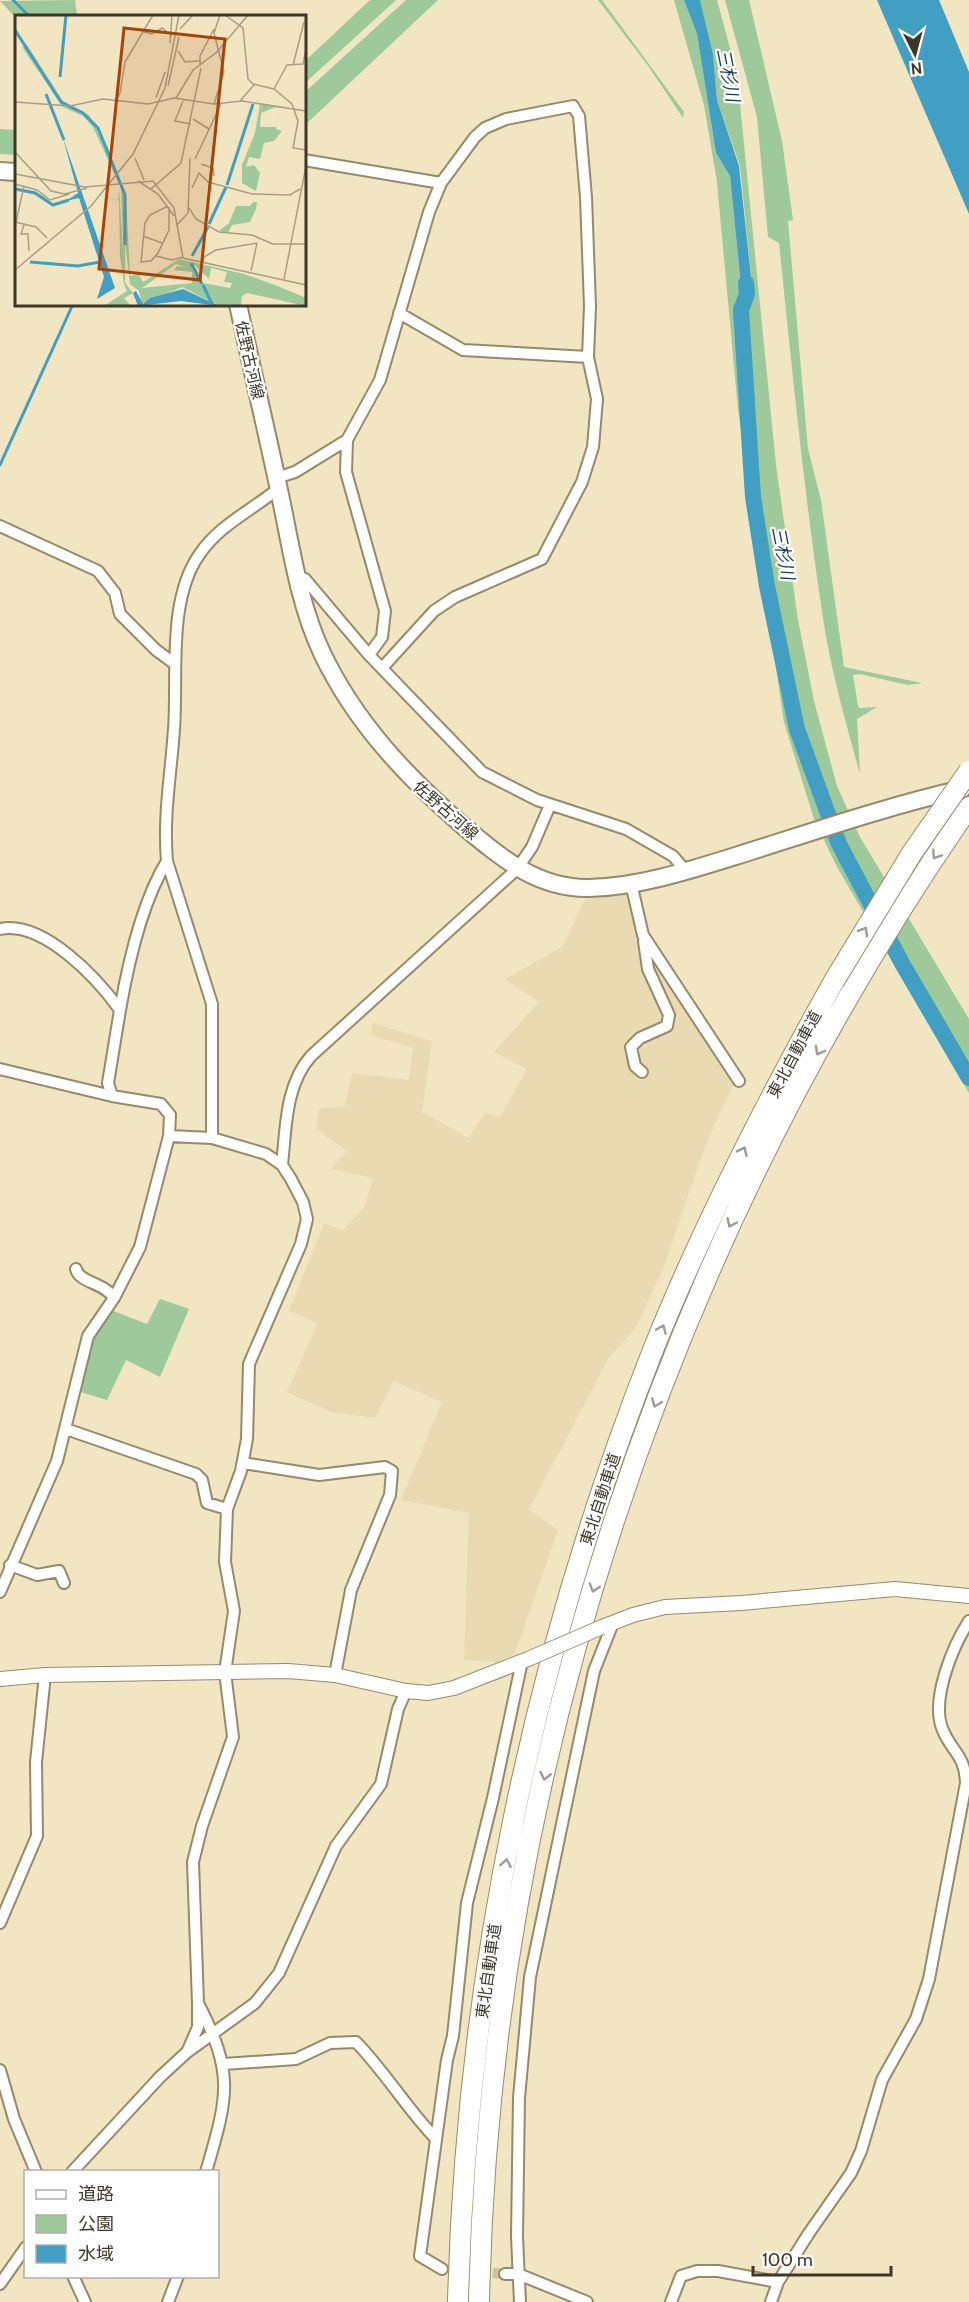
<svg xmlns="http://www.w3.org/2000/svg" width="969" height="2302" viewBox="0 0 969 2302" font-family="Cabin,'Noto Sans JP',sans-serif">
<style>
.built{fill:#e9dab1}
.green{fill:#9dc99b}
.water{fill:#409fc3}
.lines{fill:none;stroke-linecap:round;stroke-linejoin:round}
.stream{stroke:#409fc3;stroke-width:3}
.river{stroke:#409fc3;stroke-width:16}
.minor-tunnel{stroke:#cdc2a3;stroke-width:10;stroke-dasharray:10 5;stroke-linecap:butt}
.minor-casing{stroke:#958a6a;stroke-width:14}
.tertiary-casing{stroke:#958a6a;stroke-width:16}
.primary-casing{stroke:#958a6a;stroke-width:20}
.motorway-casing{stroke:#958a6a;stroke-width:22}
.minor{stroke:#fff;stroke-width:10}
.tertiary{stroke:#fff;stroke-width:14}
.primary{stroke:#fff;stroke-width:16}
.motorway{stroke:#fff;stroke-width:20}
.tertiary-bridge-casing{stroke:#958a6a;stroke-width:16;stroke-linecap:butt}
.motorway-bridge-casing{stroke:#958a6a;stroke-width:22;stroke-linecap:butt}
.tertiary-bridge{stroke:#fff;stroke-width:14}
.motorway-bridge{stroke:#fff;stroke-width:20}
.oneway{stroke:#9e9b94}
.labels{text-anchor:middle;stroke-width:4.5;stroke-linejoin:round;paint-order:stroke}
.street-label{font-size:16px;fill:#3c3729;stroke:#fff}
.water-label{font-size:18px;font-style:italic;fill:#164050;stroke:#fff}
.inset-river{fill:none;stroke:#409fc3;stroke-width:3}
.inset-road{fill:none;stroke:#a99f85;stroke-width:1.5}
.view{fill:#a64407;fill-opacity:0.15;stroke:#a64407;stroke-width:3}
.inset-edge{fill:none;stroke:#3c3729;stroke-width:3}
</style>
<rect width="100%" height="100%" fill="#f1e5c2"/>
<path class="built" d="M622 891 628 894 639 938 735 1081 707 1141 664 1266 635 1329 608 1359 529 1510 558 1530 515 1653 501 1662 464 1660 469 1513 401 1500 442 1402 394 1381 375 1418 331 1412 287 1392 318 1323 289 1311 324 1224 343 1230 364 1208 373 1178 331 1169 347 1151 316 1129 319 1109 345 1106 352 1073 409 1080 413 1048 370 1035 373 1023 432 1041 422 1112 469 1138 485 1113 500 1117 527 1069 494 1052 539 1002 505 979 562 947 587 895Z"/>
<path class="green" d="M75 0 77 16 16 18 0 1Z
M370 0H396L305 83V61Z
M406 0H438L305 125V92Z
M598 0H602L684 112 683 118 649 67Z
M674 0H684L697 34 716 153 730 176 743 306 753 294 740 166 717 100 713 54 700 0H717L737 74 776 465 798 620 814 701 837 786 860 837 969 1019V1093L837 867 814 819 784 722 738 410 717 182 704 105Z
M725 0H749L782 141 793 220 788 221 808 449 821 500 844 667 922 683 908 685 860 674 853 675 858 706 860 708 877 707 857 719 860 774C846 723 831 671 823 618 804 494 792 368 779 243L768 237 757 117Z
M0 129 16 130V155L0 154Z
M160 1299 189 1309 160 1377 126 1360 107 1400 77 1391 90 1341 111 1310 147 1324Z"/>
<path class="water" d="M684 0H700L713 54 717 100 739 166 753 295 746 310 743 306 730 176 716 153 697 34Z
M877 0H939L969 72V214Z"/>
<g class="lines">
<path class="stream" d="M13 0 29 16
M0 465 73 304"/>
<path class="river" d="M746 283 747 294 741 310 753 497 767 586 797 729 839 844 903 965 969 1078"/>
<path class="minor-tunnel" d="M478 2272 505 2274"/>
<g class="minor-casing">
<path id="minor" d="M304 160 441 183
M399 313 463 350 588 357
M276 478 295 472 347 440
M0 526 98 571 115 593 120 614 156 650 175 664
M297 576 305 579 369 655 482 772 537 800 626 829 673 856 685 870
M369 655 382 637 385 611 346 472 347 440 380 380 429 212 441 183 475 137 485 128 506 119 573 106 579 116 586 197 590 306 588 357 597 399 593 447 582 482 542 559 455 597 434 611 382 668
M631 883 643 935 739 1081
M0 929C43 920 97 978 120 1010 128 964 143 900 167 861
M0 1069 112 1096
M642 1072 635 1066 631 1047 640 1038 667 1026 669 1015 648 969 644 941
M169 1136 212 1138 266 1154 282 1165 291 1179 303 1202 307 1219 301 1244 249 1364 247 1439 241 1471 227 1509 225 1562 234 1611 225 1672 233 1737 202 1826 193 1862 198 2003
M212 1138V1004L167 861C163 816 171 774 174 729 178 677 167 601 199 555 219 525 251 511 279 488
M282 1165C286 1129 285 1085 311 1056L517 869 532 847 550 805
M76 1269C79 1283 104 1282 114 1298
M66 1429 196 1474 202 1480 207 1503 227 1509
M243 1463 319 1475 385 1467 392 1471 390 1495 351 1590 335 1675
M10 1565 37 1575 59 1571 64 1583
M0 1592 57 1461 88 1336 114 1298 140 1247 169 1136 170 1115 161 1104 112 1096 108 1083 120 1010
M0 1923 37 1836 36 1762 45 1675
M188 2050 198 2027V2003C235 2075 228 2096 206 2172
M224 2064 296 2059 330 2043 356 2042C386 2073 407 2109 436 2139
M0 2070 14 2119 36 2172
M72 2172 160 2077 186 2053 255 2003 279 1973 336 1846 381 1784 398 1709 406 1691
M442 2269 420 2256 447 2060 453 2036 467 1903 493 1798 522 1661
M505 2274H518L587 2302
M73 2276 85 2302
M0 2284 26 2247
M168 2302 178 2276
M520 2302 517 2237 519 2098 530 1977 594 1671 613 1623
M671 2302 681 2276 697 2271H718L778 2282
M771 2302 778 2282 809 2233 851 2173 861 2151 882 2080 916 2019 929 1979 966 1783C965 1754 951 1752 942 1728 931 1698 953 1646 969 1621"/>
</g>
<g class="tertiary-casing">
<path id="tertiary" d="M602 1627 633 1615 665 1607 741 1603 895 1589 969 1596
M0 1679 45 1675 288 1671 335 1675 406 1691 428 1693 454 1688 528 1659"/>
</g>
<g class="primary-casing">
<path id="primary" d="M0 171 16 172
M238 304C251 366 266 428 279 490 291 545 298 602 322 653 355 722 405 775 462 825 500 857 537 889 589 888 640 887 694 869 742 854 815 831 888 806 962 789"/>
</g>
<g class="motorway-casing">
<path id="motorway" d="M458 2302C466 1977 534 1652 653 1350 704 1223 767 1101 834 981
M479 2302C490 1771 667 1242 969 807"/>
</g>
<use href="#minor" class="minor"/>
<use href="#tertiary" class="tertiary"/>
<use href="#primary" class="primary"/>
<use href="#motorway" class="motorway"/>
<g class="tertiary-bridge-casing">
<path id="tertiary-bridge" d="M528 1659 602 1627"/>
</g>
<g class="motorway-bridge-casing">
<path id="motorway-bridge" d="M834 981 912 853 969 771"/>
</g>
<use href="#tertiary-bridge" class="tertiary-bridge"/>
<use href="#motorway-bridge" class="motorway-bridge"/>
</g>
<defs><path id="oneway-chevron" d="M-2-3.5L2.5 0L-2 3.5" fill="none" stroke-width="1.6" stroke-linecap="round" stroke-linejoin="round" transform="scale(1.5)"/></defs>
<g class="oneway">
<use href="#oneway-chevron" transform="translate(936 855) rotate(124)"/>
<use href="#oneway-chevron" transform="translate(864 931) rotate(-59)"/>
<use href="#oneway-chevron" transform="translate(819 1051) rotate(119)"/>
<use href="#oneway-chevron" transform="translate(743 1151) rotate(-64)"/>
<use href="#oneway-chevron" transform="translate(731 1223) rotate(115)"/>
<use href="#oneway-chevron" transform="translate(662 1329) rotate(-67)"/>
<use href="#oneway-chevron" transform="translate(656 1403) rotate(111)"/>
<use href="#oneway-chevron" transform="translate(594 1588) rotate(107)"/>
<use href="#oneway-chevron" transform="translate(545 1776) rotate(103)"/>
<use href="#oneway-chevron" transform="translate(506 1863) rotate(-80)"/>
</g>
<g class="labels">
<g class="street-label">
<text transform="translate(250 360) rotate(77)" y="6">佐野古河線</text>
<text transform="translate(446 810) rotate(41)" y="6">佐野古河線</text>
<text transform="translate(794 1054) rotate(-62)" y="6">東北自動車道</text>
<text transform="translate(600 1499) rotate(-72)" y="6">東北自動車道</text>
<text transform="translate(488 1971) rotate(-82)" y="6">東北自動車道</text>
</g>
<g class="water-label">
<text transform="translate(728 75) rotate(79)" y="6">三杉川</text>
<text transform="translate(783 553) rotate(79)" y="6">三杉川</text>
</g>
</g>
<g transform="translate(15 15)">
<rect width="291" height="291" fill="#f1e5c2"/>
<path d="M12 30 48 86 74 100 91 128 111 180 115 261 123 259 115 245 128 267 164 244 229 259 265 272 291 283V291L232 278 227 281 226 291H204L167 272 127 289 124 276 115 269 110 225V268L118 278 109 283 116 291H89L112 276 109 269 105 241 104 186 96 183 103 185 104 174 109 249 106 173 78 112 68 101 48 92 7 32ZM161 249 170 252 162 251 159 255 177 257V268L127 273ZM180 250 194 264 196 253 212 257 209 267 217 268 215 273 188 268 177 254ZM245 89 261 92 246 98 245 112H261L263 94 261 114 267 116 259 126 249 128 245 144 234 142 231 152 239 150 245 158 241 176 227 168V150L240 118ZM238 187H242L241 194 235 207 217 210 213 218 204 216 214 208 221 191H235Z" fill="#9dc99b" fill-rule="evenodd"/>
<path d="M48 123 100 273 82 284 89 262 64 183 51 186 63 178ZM168 274 204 291 166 286 123 291 118 278 121 276 128 289 135 283Z" fill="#409fc3"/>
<path class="inset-river" d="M0 15 46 87 68 98 83 113 110 180V230M45 62 51 0M31 79 49 125M212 170 238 89M0 174 20 178 38 190 54 185M194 209 211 172M177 241 193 212M15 247 63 251 85 247M176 248 187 269M188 270 198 291"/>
<path class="inset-road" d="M210 0 228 13 233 64 238 69 259 74 277 89 283 106 278 133 291 135M165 14 178 0M129 17 137 19 147 13 157 21M155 28 157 0M163 36 170 47 184 46M185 50V41L199 14M278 50 289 7M153 71 164 22M259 74 272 50 288 49 291 34M141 83 150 57M161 83 178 55 202 37 233 0M168 86 160 106 176 109M225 86 239 70M0 87 55 91 88 84 133 89 159 83 199 89 227 86 291 96M100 87 105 78 110 47 138 0M199 89 209 57 199 18 205 0M178 104 194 114M0 137 36 176 50 179 72 173M120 143 129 165M180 144 206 89M186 149 198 153 199 161M0 159 70 172 138 166 159 193 168 243 291 270M123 166 143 179 159 201M0 169 22 175 35 185 54 179M177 173 184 158 193 167 237 179 275 180 285 174M136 174 166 148 186 53M153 191 135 200 130 208 126 247 136 246 143 238 154 215V192M174 193 181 204 204 217 237 220 258 229H291M0 207 21 212 32 223M1 207 9 171M9 210 6 219H13L14 236M161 211 173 198 175 143M128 221 147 228M141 241 157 245 168 242M188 247 189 242 201 235 242 228M0 255 76 191 118 139 150 73 164 0M236 256 242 228M269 264 291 151"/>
<path class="view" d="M109 13 210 24 185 265 84 254Z"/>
<rect width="291" height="291" class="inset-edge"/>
</g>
<rect x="24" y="2170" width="195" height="108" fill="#ffffff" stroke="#b1afa9" stroke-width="1.5"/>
<rect x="36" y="2190" width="30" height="9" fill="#ffffff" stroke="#b1afa9" stroke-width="1.5"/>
<text x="78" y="2200" font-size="18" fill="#3c3729">道路</text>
<rect x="36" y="2215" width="30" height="18" fill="#9dc99b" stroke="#b1afa9" stroke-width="1.5"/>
<text x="78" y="2230" font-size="18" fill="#3c3729">公園</text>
<rect x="36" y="2245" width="30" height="18" fill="#409fc3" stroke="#b1afa9" stroke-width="1.5"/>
<text x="78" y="2260" font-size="18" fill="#3c3729">水域</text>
<g transform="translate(915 54) rotate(174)" stroke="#ffffff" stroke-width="4.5" paint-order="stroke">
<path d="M0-4.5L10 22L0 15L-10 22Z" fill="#3c3729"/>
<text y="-9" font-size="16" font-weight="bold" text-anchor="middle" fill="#3c3729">N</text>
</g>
<path d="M753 2266v9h138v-9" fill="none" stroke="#3c3729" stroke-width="3"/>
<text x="762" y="2266" font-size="18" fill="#3c3729" stroke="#ffffff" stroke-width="4.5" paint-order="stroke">100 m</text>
</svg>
